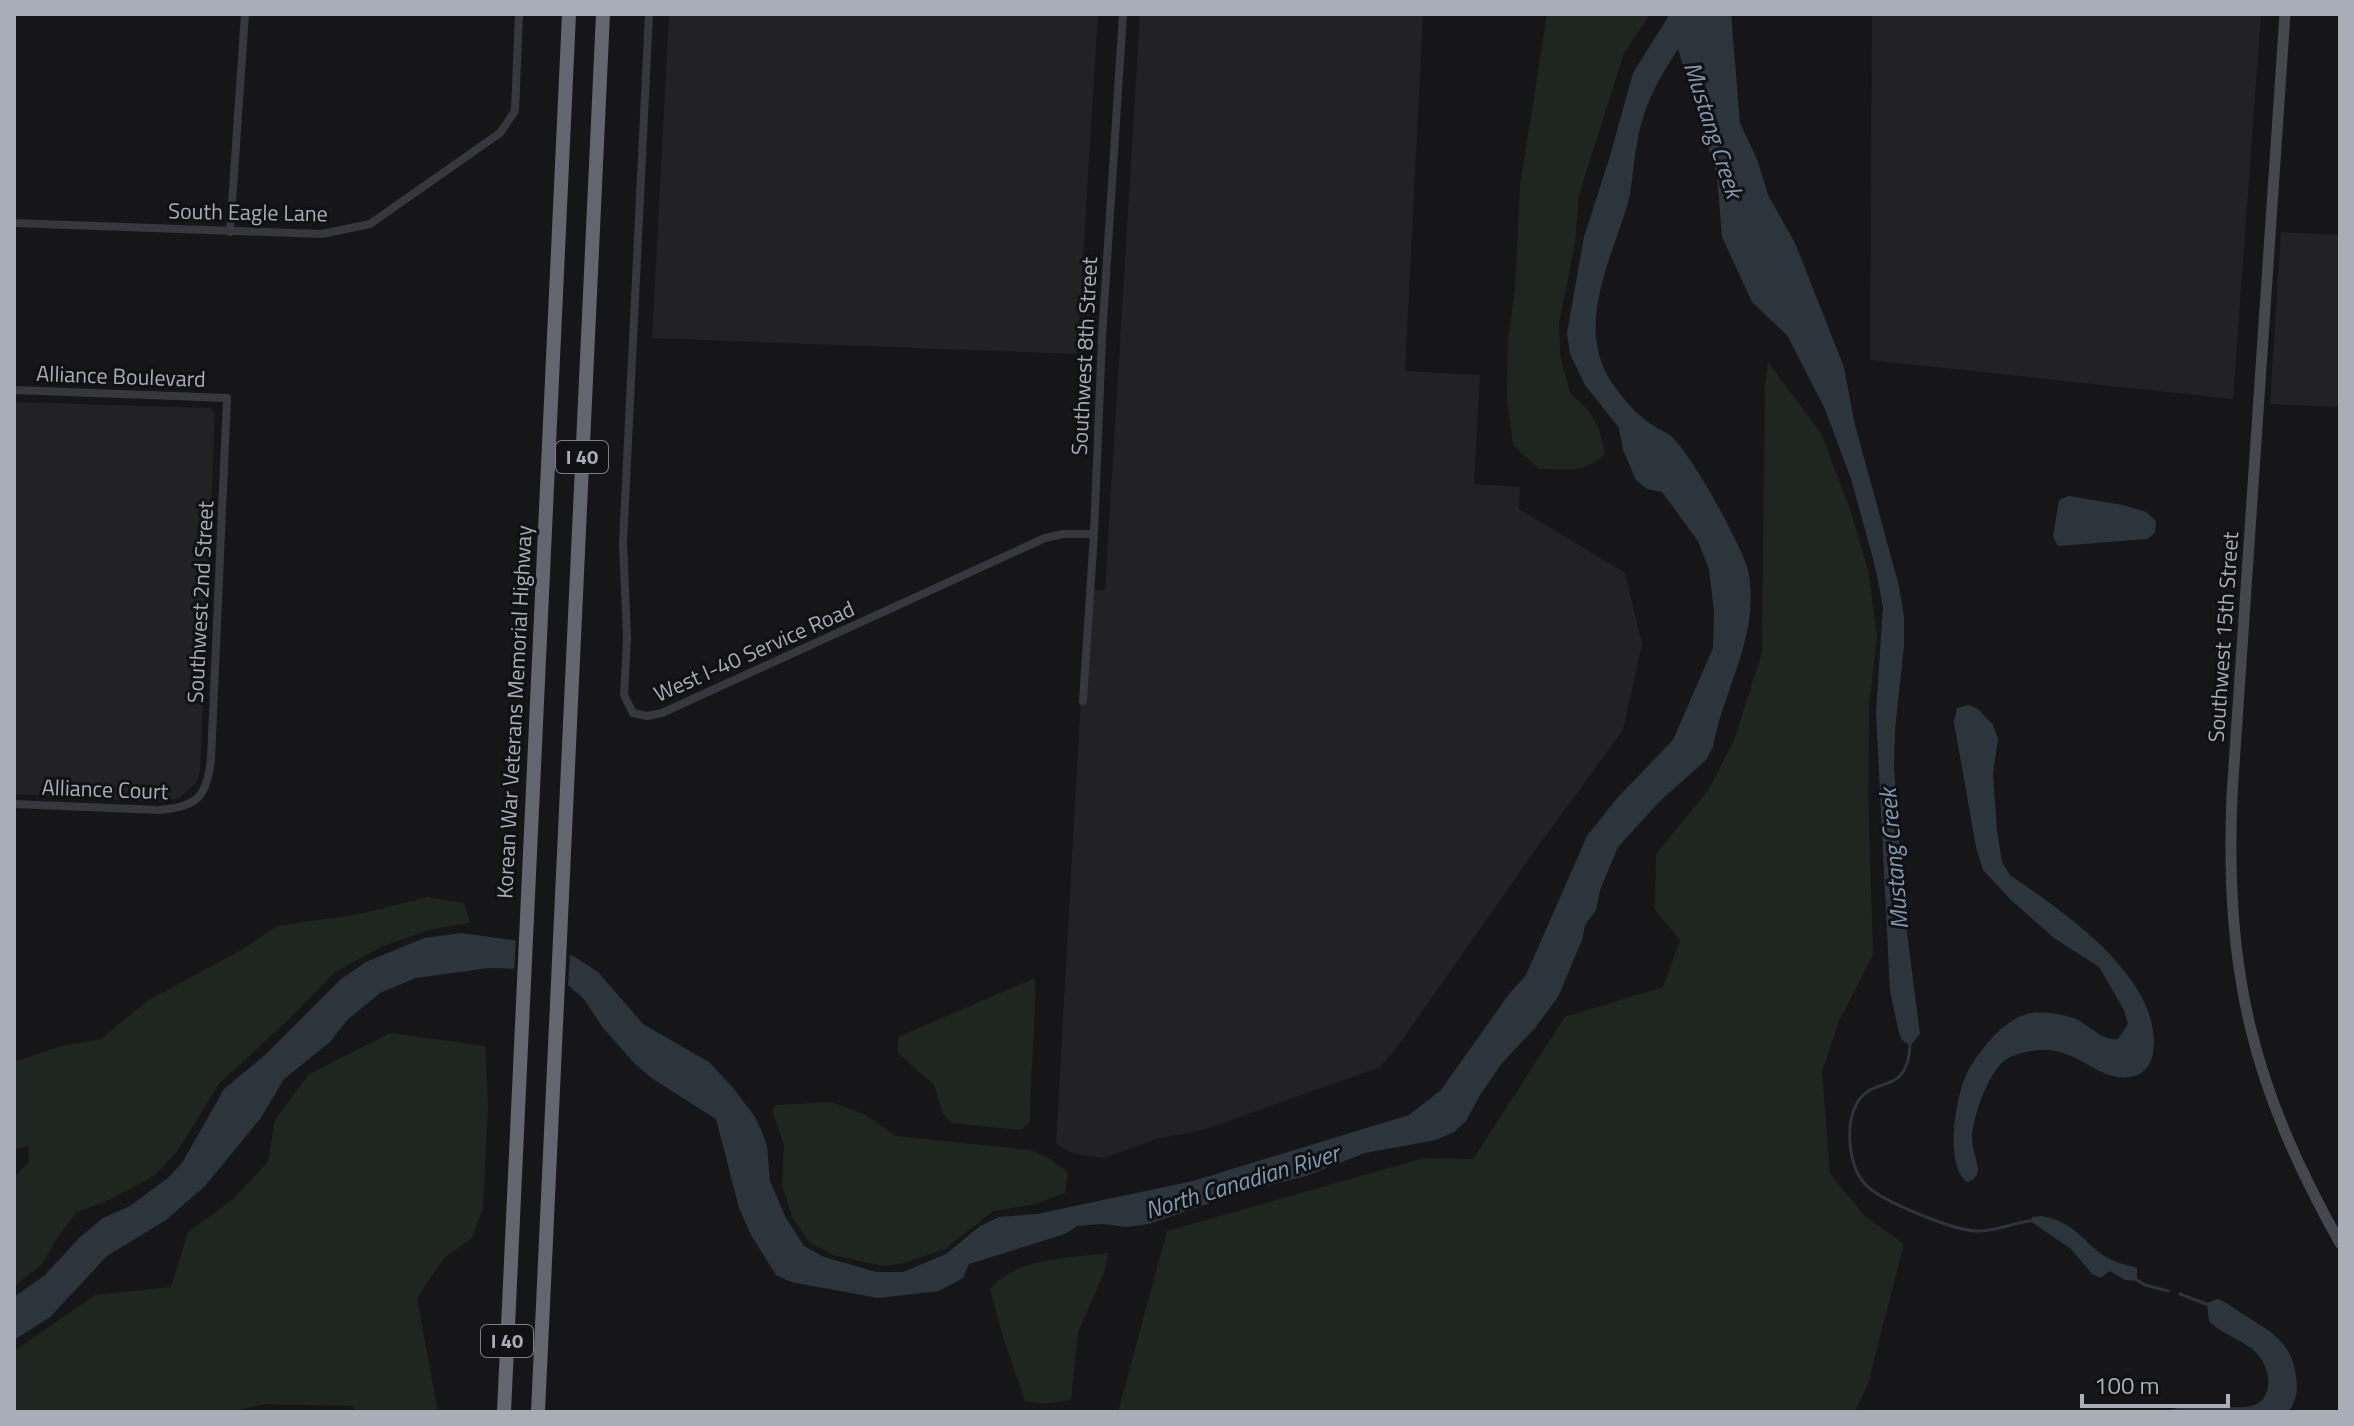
<svg xmlns="http://www.w3.org/2000/svg" width="2354" height="1426" viewBox="0 0 2354 1426" font-family="'Titillium Web',sans-serif">
<style>
.built{fill:#222225}
.green{fill:#1e261f}
.water{fill:#2c353c}
.pier{fill:#161618}
.lines{fill:none;stroke-linecap:round;stroke-linejoin:round}
.stream{stroke:#2c353c;stroke-width:3}
.street{stroke:#37383d;stroke-width:8}
.secondary{stroke:#45474d;stroke-width:11}
.highway{stroke:#63666e;stroke-width:14}
.labels{text-anchor:middle;stroke-width:6;stroke-linejoin:round;paint-order:stroke}
.shield{fill:#111113;stroke:#7b7e86;stroke-width:2}
.shield-label{font-size:20px;font-weight:bold;fill:#a8adb8}
.street-label{font-size:22px;fill:#a8adb8;stroke:#111113}
.water-label{font-size:24px;font-style:italic;fill:#7f9bb3;stroke:#111113}
</style>
<rect width="100%" height="100%" fill="#161618"/>
<path class="built" d="M669 14H1098L1077 354 652 338Z
M1140 14H1423L1405 371 1480 375 1474 484 1520 487 1519 509 1625 573 1642 644 1623 730 1531 856 1395 1050 1380 1067 1203 1130 1156 1139 1104 1158 1074 1154 1056 1144 1087 590H1105Z
M1872 14H2261L2233 399 1870 360Z
M2281 232 2340 235V407L2270 404Z
M14 402 210 408 215 412 200 771 196 783 179 798 159 802 14 794Z"/>
<path class="green" d="M1547 14H1650L1624 53 1579 195 1575 243 1559 323 1560 355 1570 393 1590 412 1599 429 1605 454C1584 474 1566 469 1539 469L1513 445 1507 400 1508 339 1515 290 1520 186Z
M1768 362 1821 433 1850 509 1868 570 1877 636 1869 705 1868 797 1873 955 1839 1021 1822 1072 1830 1174 1865 1216 1904 1244 1868 1384 1855 1412H1118L1167 1231 1424 1158 1473 1159 1565 1017 1663 987 1680 940 1655 910 1656 854 1709 789 1734 740 1762 653 1765 386Z
M428 897 464 903 470 923 428 930 381 947 335 972 290 1018 218 1085 177 1152 154 1176 109 1200 76 1213 55 1241 43 1263 14 1287V1177L29 1162 28 1146 14 1150V1062L61 1046 101 1039 147 1001 243 949 277 926 360 914Z
M1035 978C1036 1027 1030 1073 1030 1122L1021 1130 952 1123 943 1114 934 1085 898 1053V1037Z
M390 1033 485 1046 488 1103 483 1208 472 1238 444 1258 417 1298 438 1412H357L352 1406 263 1404 232 1412H14V1351L95 1295 171 1287 188 1232 233 1199 268 1162 275 1120 308 1075Z
M831 1102 864 1114 896 1136 1030 1150 1049 1158 1068 1172 1065 1193 1035 1204 993 1211 945 1249 904 1263 884 1266 833 1255 810 1243 792 1217 782 1185 784 1145 772 1111 776 1105Z
M1108 1253 1104 1273 1078 1332 1071 1400 1043 1404 1025 1401 1003 1337 990 1289C1020 1256 1067 1259 1108 1253Z"/>
<path class="water" d="M1670 14H1731L1740 123 1757 159 1768 195 1795 243 1844 367 1854 421 1899 586 1904 617V646L1895 730 1894 768 1904 909 1920 1034 1910 1046 1902 1040 1899 1033 1890 991 1876 712 1883 606 1874 562 1851 479 1825 409 1787 335 1752 302 1722 237 1717 176 1678 49C1657 81 1644 105 1637 143 1633 163 1633 183 1628 203 1612 258 1574 327 1612 383 1623 399 1637 416 1654 426 1660 430 1669 433 1674 439 1693 458 1742 545 1748 571 1761 634 1724 687 1713 747L1706 760 1660 801 1618 847 1600 890 1596 910 1585 925 1582 940 1558 997 1535 1028 1502 1063 1480 1095 1466 1121 1454 1132 1436 1140 1365 1153 1306 1176 1242 1192 1149 1224 1127 1227 1102 1224 1077 1226 1065 1234 969 1264 963 1278 939 1291 878 1298 791 1282 776 1275 751 1235 739 1208 716 1119 653 1079 635 1064 604 1029 583 998 563 981 534 969 489 968 416 978 380 993 347 1020 330 1042 284 1079 260 1119 205 1186 166 1220 107 1256 50 1317 14 1340V1297L45 1275 79 1238 103 1218 130 1206 169 1177 182 1163 224 1089 265 1055 341 979 366 962 424 938 461 933 534 943 573 956 598 972 643 1024 709 1062 734 1089 755 1117 763 1134 767 1146 770 1181 786 1218 804 1246 824 1257 876 1272H903L946 1254 980 1226 999 1217 1037 1214 1193 1181 1409 1115 1441 1090 1509 994 1526 975 1587 836 1618 797 1673 740 1713 648 1714 611 1709 569 1698 541 1662 492 1647 489 1636 480 1623 450 1619 428 1585 385 1570 354 1567 333 1584 237 1610 156 1633 73Z
M2069 496 2123 505 2146 512 2156 521 2155 533 2147 539 2058 546 2053 536 2059 500Z
M1969 705 1978 709 1993 725 1998 739 1993 773 1997 831 2002 862 2010 875C2063 912 2164 979 2153 1053 2151 1066 2143 1075 2130 1077 2095 1082 2077 1043 2032 1051 2021 1053 2012 1055 2004 1061 1988 1074 1972 1118 1972 1139 1972 1149 1977 1159 1978 1169 1978 1176 1974 1179 1968 1182 1943 1168 1956 1093 1968 1071 1980 1049 2005 1018 2031 1013 2046 1011 2066 1014 2080 1021 2091 1028 2104 1041 2118 1039L2128 1024 2124 1010 2099 967 2054 938 2011 900 1983 870 1976 847 1954 722 1957 708Z
M2042 1216C2081 1224 2083 1246 2112 1260 2120 1264 2129 1265 2137 1268V1281L2125 1280 2110 1271 2100 1278 2092 1274 2071 1249 2030 1221 2032 1217Z
M2217 1299C2227 1302 2235 1309 2244 1315 2271 1331 2292 1343 2296 1376 2298 1390 2297 1401 2288 1412H2163C2175 1408 2188 1405 2200 1404 2220 1403 2265 1420 2268 1385 2269 1375 2266 1365 2259 1356 2246 1340 2223 1336 2209 1321L2207 1303Z"/>
<path class="pier" d="M516 936 535 939 570 951 568 989 546 976 514 973Z"/>
<g class="lines">
<path class="stream" d="M1910 1045C1908 1097 1872 1075 1857 1103 1845 1124 1848 1165 1865 1184 1880 1201 1953 1230 1976 1231 1996 1232 2011 1223 2030 1221
M2135 1279 2145 1285 2168 1291
M2180 1294 2209 1305"/>
<path class="street" d="M649 14 623 543 627 638 624 695 633 713 647 716 662 713 1045 538 1063 534H1094
M14 223 322 234 370 224 500 133 515 111 519 14
M230 232 245 14
M14 390 227 398 211 759C207 797 197 807 159 810L14 804
M1083 701 1094 534 1102 337 1123 14"/>
<path class="secondary" d="M2285 14 2232 795C2225 974 2252 1086 2340 1243"/>
<path class="highway" d="M504 1412 569 14
M538 1412 603 14"/>
</g>
<g class="labels">
<g class="shield">
<rect x="556" y="441" width="52" height="32" rx="6"/>
<rect x="481" y="1325" width="52" height="32" rx="6"/>
</g>
<g class="shield-label">
<text x="582" y="464">I 40</text>
<text x="507" y="1348">I 40</text>
</g>
<g class="street-label">
<text transform="translate(248 212) rotate(1)" y="8">South Eagle Lane</text>
<text transform="translate(1084 356) rotate(-87)" y="8">Southwest 8th Street</text>
<text transform="translate(121 376) rotate(2)" y="8">Alliance Boulevard</text>
<text transform="translate(200 602) rotate(-87)" y="8">Southwest 2nd Street</text>
<text transform="translate(2223 637) rotate(-86)" y="8">Southwest 15th Street</text>
<text transform="translate(754 651) rotate(-24)" y="8">West I-40 Service Road</text>
<text transform="translate(514 712) rotate(-87)" y="8">Korean War Veterans Memorial Highway</text>
<text transform="translate(105 789) rotate(2)" y="8">Alliance Court</text>
</g>
<g class="water-label">
<text transform="translate(1713 130) rotate(72)" y="8">Mustang Creek</text>
<text transform="translate(1894 859) rotate(-95)" y="8">Mustang Creek</text>
<text transform="translate(1242 1182) rotate(-17)" y="8">North Canadian River</text>
</g>
</g>
<rect width="2354" height="1426" fill="none" stroke="#a8adb8" stroke-width="32"/>
<path d="M2082 1394v12h146v-12" fill="none" stroke="#a8adb8" stroke-width="4"/>
<text x="2094" y="1394" font-size="24" fill="#a8adb8" stroke="#111113" stroke-width="6" paint-order="stroke">100 m</text>
</svg>
